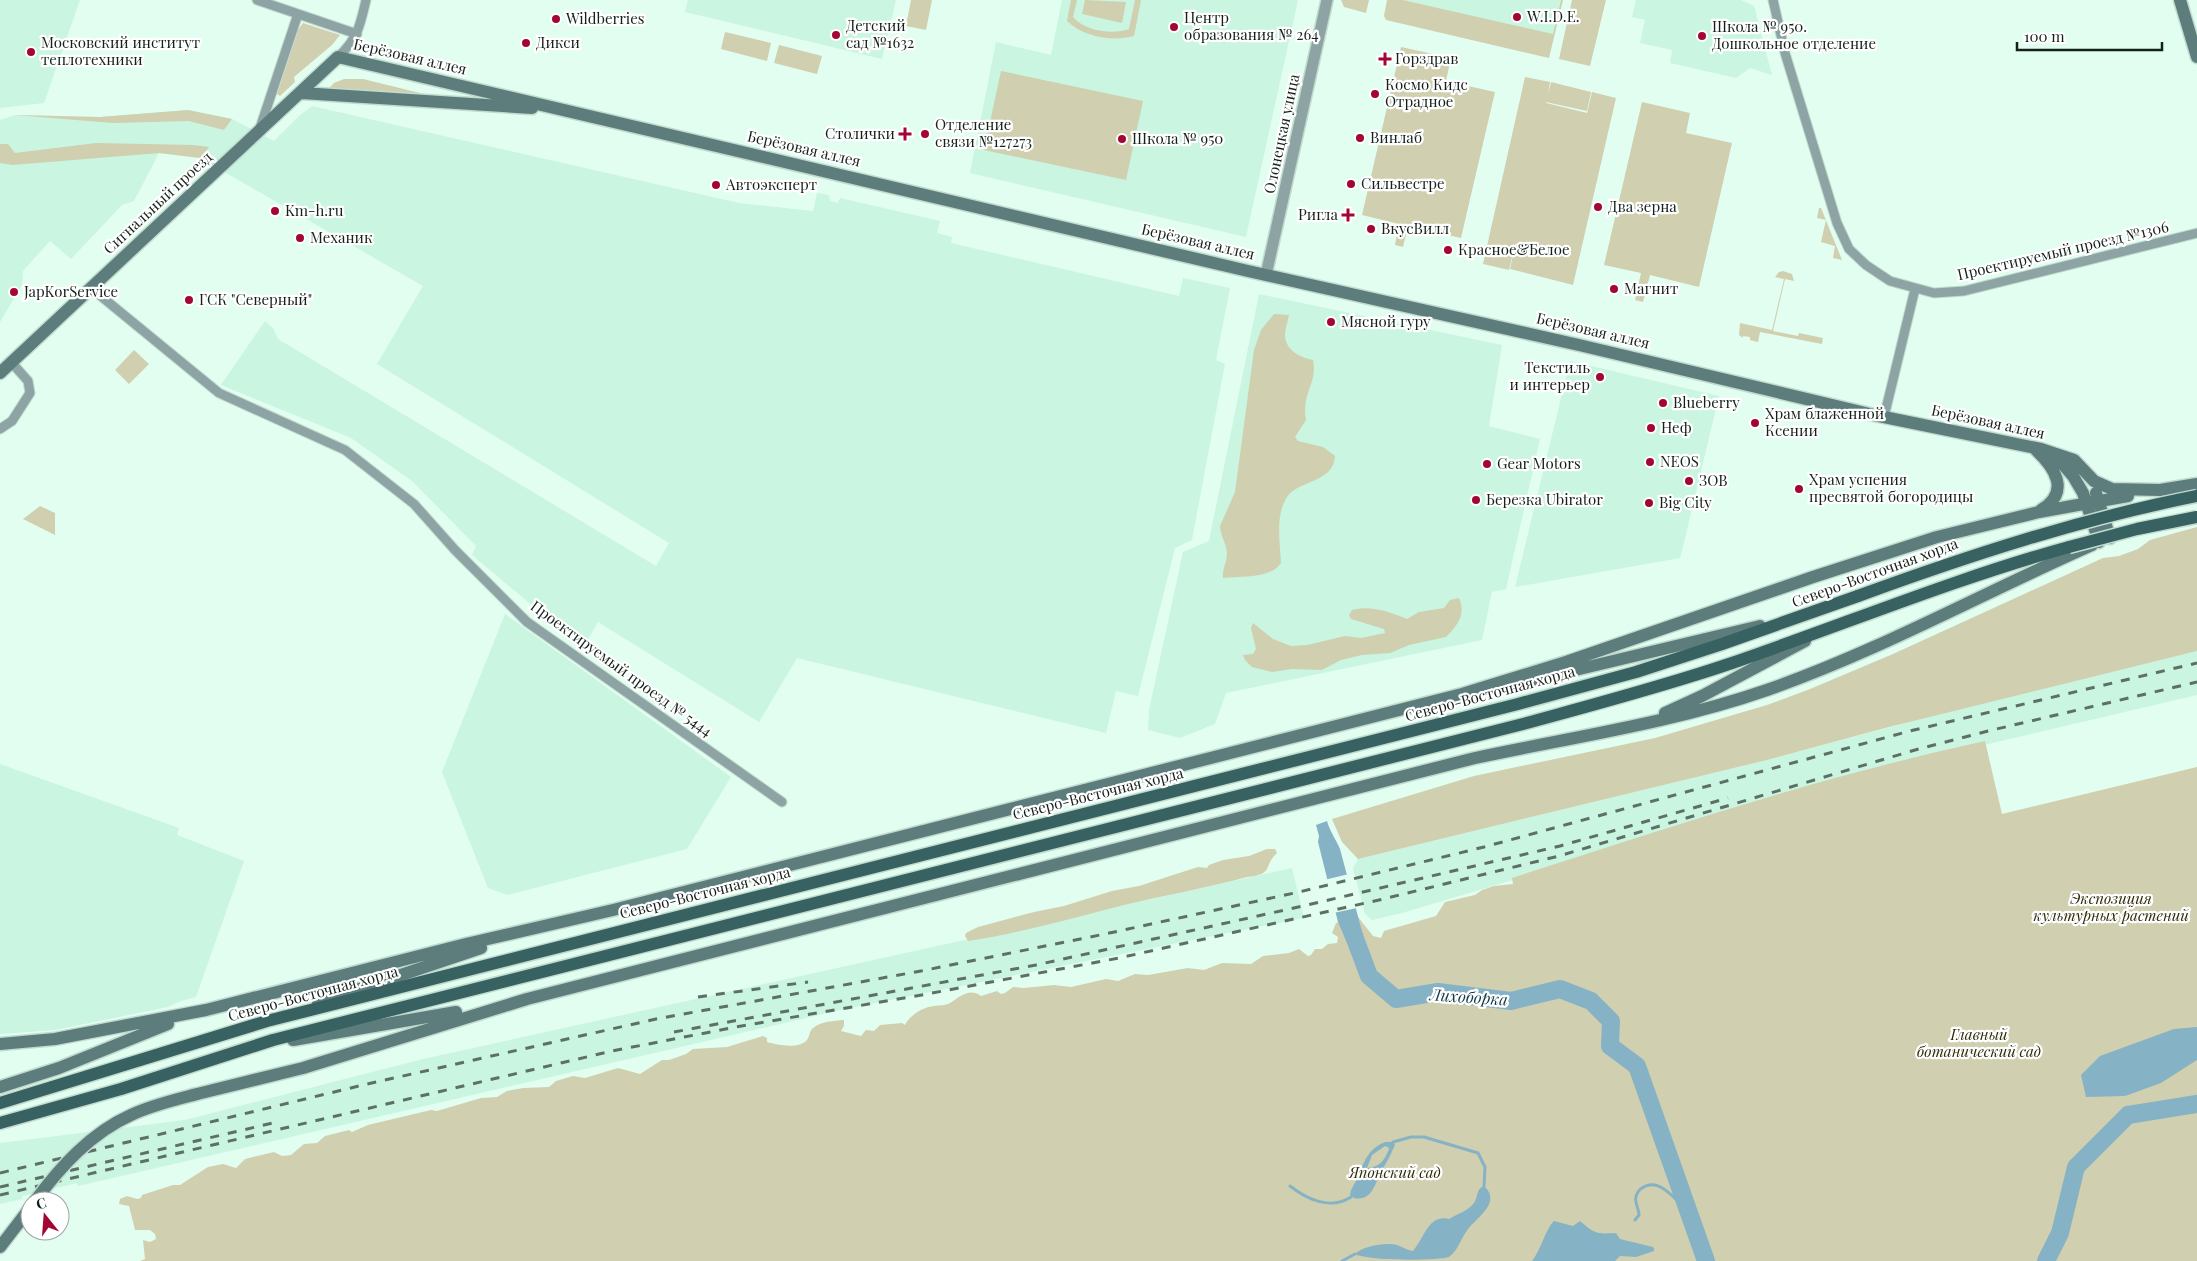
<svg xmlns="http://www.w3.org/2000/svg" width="2197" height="1261" viewBox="0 0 2197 1261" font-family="'Playfair Display',serif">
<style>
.built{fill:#c9f5e1}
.green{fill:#d0cfb0}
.water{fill:#86b2c5;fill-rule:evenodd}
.pier{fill:#e2fef0}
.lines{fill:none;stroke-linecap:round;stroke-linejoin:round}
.stream{stroke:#86b2c5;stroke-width:3}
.river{stroke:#86b2c5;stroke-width:18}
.minor-casing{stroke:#c1dbce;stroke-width:11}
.tertiary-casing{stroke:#c1dbce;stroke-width:14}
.secondary-casing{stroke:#c1dbce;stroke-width:15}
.primary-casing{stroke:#c1dbce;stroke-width:15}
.minor{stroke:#8ea4a4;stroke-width:9}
.tertiary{stroke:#8ea4a4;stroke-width:11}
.secondary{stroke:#5d7d7d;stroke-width:12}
.primary{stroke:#386161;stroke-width:12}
.rail{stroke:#5d6f67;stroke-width:3;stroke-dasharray:9 9;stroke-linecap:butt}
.secondary-bridge-casing{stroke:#c1dbce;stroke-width:15;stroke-linecap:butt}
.primary-bridge-casing{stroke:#c1dbce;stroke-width:15;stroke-linecap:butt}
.secondary-bridge{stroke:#5d7d7d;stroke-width:12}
.primary-bridge{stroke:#386161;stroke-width:12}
.poi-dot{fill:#a30534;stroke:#fff;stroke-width:2}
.labels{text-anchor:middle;stroke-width:4.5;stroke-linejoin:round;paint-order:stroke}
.poi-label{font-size:15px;fill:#14211b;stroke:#fff;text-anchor:start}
.street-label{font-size:15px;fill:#14211b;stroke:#fff}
.park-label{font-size:15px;font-style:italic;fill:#2d2a08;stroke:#fff}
.water-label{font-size:16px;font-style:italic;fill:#103847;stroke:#fff}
</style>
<rect width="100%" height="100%" fill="#e2fef0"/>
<path class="built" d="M0 0H80L44 103 0 108Z
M688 0H896L882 59 685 12Z
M1062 0H1298L1246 237 970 173 996 42 1051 55Z
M1403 0H1561L1553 35Z
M1636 0H1741L1754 6 1772 75 1750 68 1736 78 1670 63 1672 50 1640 43 1645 20 1632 17Z
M312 106 739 203 813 211 817 193 829 195 830 201 838 203 840 198 940 221 937 233 952 237 951 243 1179 296 1183 278 1230 288 1216 360 1225 364 1192 540 1175 548 1138 696 1116 691 1106 733 797 658 759 722 598 622 583 648 472 555 476 546 412 481 351 438 221 385 265 321 273 328 278 339 656 566 669 543 377 364 423 286 200 158 159 153 134 201 122 205 71 259 50 241 23 271 22 285 0 322V120L15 115 100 117 188 110 232 119 274 141 300 115Z
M1259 294 1502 345 1489 426 1540 439 1506 589 1492 592 1482 640 1226 693 1215 724 1180 738 1148 730 1149 710 1183 552 1209 541Z
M1570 361 1719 396 1686 534 1680 558 1515 587Z
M505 614 731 777 687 849 507 895 488 888 442 772Z
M2197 651V695L1891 767 1402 913 1372 920 1365 914 1353 868 1358 859 1767 760 1966 707Z
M0 764 179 828 177 835 244 861 196 997 181 1001 168 1007 55 1030 0 1034Z
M1292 868 1304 918 845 1009 87 1184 78 1186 77 1183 22 1196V1199L0 1204V1143L185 1120 423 1059Z"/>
<path class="green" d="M911 0H932L926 30 906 26Z
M1071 0H1077L1073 17C1085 31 1112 35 1129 29L1135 0H1141L1134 36C1112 42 1084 37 1067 21Z
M1085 0 1126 2 1122 23 1082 14Z
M1341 0H1369L1366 13 1344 7Z
M1387 0H1403L1553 34 1561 0H1563L1549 58 1386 20 1384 16Z
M1572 0H1606L1590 66 1559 59Z
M303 23 340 35 332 45 294 77 295 82 280 96 277 94 298 30Z
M725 32 771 43 767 61 721 49Z
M779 45 822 56 817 74 774 63Z
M1401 47 1451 58 1446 81 1495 92 1461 238 1408 226 1403 247 1395 245 1399 224 1362 215Z
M1001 71 1143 101 1126 180 984 150Z
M1525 77 1550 82 1548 95 1551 82 1591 92 1587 111 1546 102V103L1587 113 1592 92 1616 98 1573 285 1510 269 1515 245 1555 253 1515 244 1509 270 1483 264Z
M344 79H363L420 93V96L329 88 334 83Z
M1642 102 1690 113 1686 133 1732 143 1699 287 1650 275 1643 302 1635 300 1641 273 1604 265Z
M188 110 232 119 224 130 189 121 113 123 15 115 100 117Z
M96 143 193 145 209 147 200 158 159 153 12 165 0 163V144H8L15 153Z
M1819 208H1821L1842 260 1833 258 1835 246 1821 242 1826 220 1817 218Z
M1783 271 1792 274 1794 281 1785 279 1773 331 1798 336 1799 333 1823 338 1822 344 1760 332 1758 342 1750 340V337L1743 336V338L1739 335 1740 323 1772 330 1784 279 1775 277 1779 272Z
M1274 314 1289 315C1288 321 1285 329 1285 335 1285 350 1301 358 1313 360 1318 383 1301 393 1306 420L1295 437 1298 441 1323 447 1335 456C1334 483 1298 480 1287 497 1275 516 1280 541 1281 563 1270 579 1242 576 1223 578 1222 569 1227 562 1227 554 1227 544 1220 535 1220 526L1235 492 1254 350 1261 330Z
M134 350 149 364 129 384 115 370Z
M40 506 55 513V535L23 519Z
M2197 527V651L1889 727 1767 760 1358 859 1342 842 1332 819 1474 776 1655 738 1767 705 1810 689 1893 654 2103 558 2119 556 2138 549 2150 540Z
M1459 598C1466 614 1458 625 1446 637L1409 645 1390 653 1362 655 1341 660 1322 670 1292 669 1272 672 1252 667 1245 660 1243 655 1253 654 1256 649 1251 628 1253 623 1273 639 1291 646 1307 645 1345 636 1361 638 1385 633 1384 629 1351 619 1349 615 1352 610C1371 605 1389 612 1407 619L1419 612 1444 608 1450 600Z
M1985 741 2002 814 2197 767V1261H140L145 1259 143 1240 150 1242 156 1239 155 1234 150 1230H135L129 1206 119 1204 120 1199 127 1196 137 1199 141 1198 142 1195 173 1185H180L208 1167 223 1164 236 1168 245 1159 274 1152 282 1156 291 1155 304 1144 317 1143 325 1136 349 1130 352 1132 368 1125 431 1110 437 1111 481 1098 497 1097 507 1091 523 1088 549 1087 556 1081 573 1076 585 1078 618 1068 640 1074 662 1060H669L686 1054 693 1049 727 1047 763 1036 767 1038V1042C778 1045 797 1049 806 1041 810 1037 809 1031 813 1028 821 1021 834 1021 844 1020V1026L841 1031 861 1036 866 1030 874 1031 880 1025 902 1023 905 1025C910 1015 923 1007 934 1006 939 1005 945 1006 950 1003 959 997 970 987 981 996L997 991 1001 994 1005 993 1013 987 1024 988 1054 985 1071 987 1106 979 1118 981 1135 974 1148 975 1188 968 1204 970 1222 963 1251 964 1263 956 1289 953 1299 949 1308 956 1311 955 1315 949H1322L1328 944 1337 943 1338 937 1332 933 1336 923 1358 917 1373 936 1381 938 1384 931 1436 916 1445 902 1475 895 1482 890 1494 886 1513 884 1512 878C1668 827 1824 776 1985 741Z
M1267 849H1275L1277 853C1262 867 1275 874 1247 877 1207 888 1165 895 1124 905 1072 918 1021 933 968 941L965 936 966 933 978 927 1034 912 1064 906 1112 891 1139 886 1198 867 1207 868 1209 865 1223 860 1249 856Z"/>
<path class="water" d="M1327 821C1330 832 1336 839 1340 849L1364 939 1348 945 1338 922 1318 842 1319 836 1316 825Z
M2197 1027V1060L2161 1083 2125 1096 2086 1097 2081 1075 2100 1056 2174 1029Z
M1385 1142H1393L1395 1145C1391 1154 1387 1162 1382 1170 1375 1182 1373 1202 1354 1198L1350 1195 1351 1190C1362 1173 1363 1150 1385 1142ZM1385 1146 1388 1147 1389 1149C1384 1161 1380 1167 1367 1168L1372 1155Z
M1484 1186C1503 1203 1474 1219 1466 1232 1460 1241 1458 1250 1449 1257 1436 1261 1368 1261 1355 1254 1363 1246 1386 1242 1397 1245 1403 1247 1407 1250 1413 1251 1424 1239 1428 1214 1449 1219 1457 1214 1468 1211 1474 1203 1478 1197 1476 1189 1484 1186Z
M1554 1221 1573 1226 1580 1221C1595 1234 1597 1234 1616 1233L1620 1239 1653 1247 1654 1249V1251L1636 1257 1620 1256 1615 1261H1532C1541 1250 1546 1228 1554 1221Z"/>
<path class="pier" d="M1349 874 1357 908 1333 913 1324 880Z"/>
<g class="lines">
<path class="stream" d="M1393 1142 1411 1137H1424L1478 1153 1485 1167 1484 1186
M1290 1186C1308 1200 1331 1210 1351 1197
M1635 1220 1639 1215C1639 1209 1634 1201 1636 1197 1637 1192 1639 1190 1642 1188 1659 1176 1676 1200 1687 1211
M1342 1261 1355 1254"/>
<path class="river" d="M1348 920 1369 976 1396 999 1438 992 1511 1001 1560 989 1591 1001 1611 1021 1610 1046 1637 1066 1706 1261
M2046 1261 2060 1233 2076 1167 2128 1115 2197 1104"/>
<g class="minor-casing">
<path id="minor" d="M257 0 357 34
M1773 0 1785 53 1837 223 1849 249 1866 265 1890 281 1934 293 1964 291 2197 233
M338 57C358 38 360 26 366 0
M260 128 298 14
M91 288 219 393 345 450 414 504 455 550 527 622 782 802
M1884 417 1915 289
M0 429 12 421 30 393 28 381 12 363"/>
</g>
<g class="tertiary-casing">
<path id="tertiary" d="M1266 275 1327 0"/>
</g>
<g class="secondary-casing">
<path id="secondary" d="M2180 0 2197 57
M302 93 532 108
M0 373 338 57 1248 271 1579 345 1874 415 2041 449 2074 460 2094 481 2112 489 2160 490 2197 484
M2036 450C2055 468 2071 492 2041 510
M2053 453 2073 476 2083 493 2099 542
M2096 493 2110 538
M1529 681 1760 626
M1665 713 1702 696 1805 641
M318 1003 481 948
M293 1040 456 1012
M0 1044 55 1039 206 1010 466 944 613 910 1462 694 1566 662 1813 577 1937 537 2039 512 2128 496
M0 1087 59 1068 168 1024
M197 1094 303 1068 527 999 1475 758C1573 737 1672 723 1767 690 1879 651 1983 593 2092 545
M0 1247 30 1208"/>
</g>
<g class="primary-casing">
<path id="primary" d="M0 1103 267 1021 1518 704 1636 672 1722 644 1858 596
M0 1123 121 1089 273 1040 1523 724C1592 705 1661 687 1729 664 1843 625 1953 579 2069 547"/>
</g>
<use href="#minor" class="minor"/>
<use href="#tertiary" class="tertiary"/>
<use href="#secondary" class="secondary"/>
<use href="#primary" class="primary"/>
<path class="rail" d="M698 997 808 982
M674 1032 1036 965 1303 906 1560 846 1728 798
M0 1173 363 1085 656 1019 921 971 1105 934 1299 892 1484 847 1910 731 2197 663
M0 1187 277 1122
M0 1195 612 1051 736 1027 927 994 1119 958 1379 900 1559 856 1915 750 1988 731 2197 682"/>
<g class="secondary-bridge-casing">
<path id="secondary-bridge" d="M35 1201C61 1166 91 1133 131 1115 152 1105 175 1100 197 1094"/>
</g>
<g class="primary-bridge-casing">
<path id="primary-bridge" d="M2069 547 2137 529 2197 517
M1858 596C1970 555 2081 519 2197 496"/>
</g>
<use href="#secondary-bridge" class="secondary-bridge"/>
<use href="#primary-bridge" class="primary-bridge"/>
</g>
<g class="poi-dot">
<circle cx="1517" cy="17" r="5"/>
<circle cx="556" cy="19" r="5"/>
<circle cx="1174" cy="27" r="5"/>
<circle cx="836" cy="35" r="5"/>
<circle cx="1702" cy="36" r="5"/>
<circle cx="526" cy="43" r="5"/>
<circle cx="31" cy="52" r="5"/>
<path d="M1382.5 51.5h5v5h5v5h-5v5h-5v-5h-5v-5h5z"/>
<circle cx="1375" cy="94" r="5"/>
<path d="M902.5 126.5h5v5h5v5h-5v5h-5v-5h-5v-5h5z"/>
<circle cx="925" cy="134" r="5"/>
<circle cx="1360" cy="138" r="5"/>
<circle cx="1122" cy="139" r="5"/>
<circle cx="1351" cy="184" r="5"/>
<circle cx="716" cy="185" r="5"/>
<circle cx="1598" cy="207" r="5"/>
<circle cx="275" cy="211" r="5"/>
<path d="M1345.5 207.5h5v5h5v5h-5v5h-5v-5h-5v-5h5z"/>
<circle cx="1371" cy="229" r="5"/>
<circle cx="300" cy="238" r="5"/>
<circle cx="1448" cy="250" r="5"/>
<circle cx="1614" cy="289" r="5"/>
<circle cx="14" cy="292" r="5"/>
<circle cx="189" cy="300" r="5"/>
<circle cx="1331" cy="322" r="5"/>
<circle cx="1600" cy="377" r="5"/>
<circle cx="1663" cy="403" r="5"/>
<circle cx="1755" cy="423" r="5"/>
<circle cx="1651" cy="428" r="5"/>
<circle cx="1650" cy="462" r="5"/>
<circle cx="1487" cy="464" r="5"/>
<circle cx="1689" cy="481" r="5"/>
<circle cx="1799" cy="489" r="5"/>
<circle cx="1476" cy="500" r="5"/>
<circle cx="1649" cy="503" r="5"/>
</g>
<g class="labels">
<g class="poi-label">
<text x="1527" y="22">W.I.D.E.</text>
<text x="1184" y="23">Центр<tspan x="1184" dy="17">образования № 264</tspan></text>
<text x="566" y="24">Wildberries</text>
<text x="846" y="31">Детский<tspan x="846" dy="17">сад №1632</tspan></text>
<text x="1712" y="32">Школа № 950.<tspan x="1712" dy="17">Дошкольное отделение</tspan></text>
<text x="41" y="48">Московский институт<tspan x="41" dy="17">теплотехники</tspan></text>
<text x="536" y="48">Дикси</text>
<text x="1395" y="64">Горздрав</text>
<text x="1385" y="90">Космо Кидс<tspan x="1385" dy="17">Отрадное</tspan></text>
<text x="935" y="130">Отделение<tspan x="935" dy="17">связи №127273</tspan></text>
<text x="895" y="139" text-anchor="end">Столички</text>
<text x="1370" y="143">Винлаб</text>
<text x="1132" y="144">Школа № 950</text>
<text x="1361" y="189">Сильвестре</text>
<text x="726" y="190">Автоэксперт</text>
<text x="1608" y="212">Два зерна</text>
<text x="285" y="216">Km-h.ru</text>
<text x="1338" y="220" text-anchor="end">Ригла</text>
<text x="1381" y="234">ВкусВилл</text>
<text x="310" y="243">Механик</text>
<text x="1458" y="255">Красное&amp;Белое</text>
<text x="1624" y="294">Магнит</text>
<text x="24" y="297">JapKorService</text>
<text x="199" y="305">ГСК "Северный"</text>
<text x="1341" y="327">Мясной гуру</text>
<text x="1590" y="373" text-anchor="end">Текстиль<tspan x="1590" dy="17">и интерьер</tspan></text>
<text x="1673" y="408">Blueberry</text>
<text x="1765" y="419">Храм блаженной<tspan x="1765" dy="17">Ксении</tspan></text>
<text x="1661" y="433">Неф</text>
<text x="1660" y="467">NEOS</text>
<text x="1497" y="469">Gear Motors</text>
<text x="1809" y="485">Храм успения<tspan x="1809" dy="17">пресвятой богородицы</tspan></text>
<text x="1699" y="486">ЗОВ</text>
<text x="1486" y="505">Березка Ubirator</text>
<text x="1659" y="508">Big City</text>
</g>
<g class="street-label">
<text transform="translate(410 57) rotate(13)" y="5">Берёзовая аллея</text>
<text transform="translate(1282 134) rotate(-78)" y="5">Олонецкая улица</text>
<text transform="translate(804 149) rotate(13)" y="5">Берёзовая аллея</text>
<text transform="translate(158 203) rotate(-43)" y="5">Сигнальный проезд</text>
<text transform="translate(1198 242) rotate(13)" y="5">Берёзовая аллея</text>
<text transform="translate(2063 251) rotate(-13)" y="5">Проектируемый проезд №1306</text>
<text transform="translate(1593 331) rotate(13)" y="5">Берёзовая аллея</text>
<text transform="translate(1988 422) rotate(12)" y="5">Берёзовая аллея</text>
<text transform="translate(1875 573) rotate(-20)" y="5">Северо-Восточная хорда</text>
<text transform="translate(621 669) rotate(36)" y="5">Проектируемый проезд № 5444</text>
<text transform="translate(1490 694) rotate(-15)" y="5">Северо-Восточная хорда</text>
<text transform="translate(1098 794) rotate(-14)" y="5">Северо-Восточная хорда</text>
<text transform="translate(705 893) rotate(-14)" y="5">Северо-Восточная хорда</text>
<text transform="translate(313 994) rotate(-15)" y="5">Северо-Восточная хорда</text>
</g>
<g class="park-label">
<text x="2111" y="904">Экспозиция<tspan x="2111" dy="17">культурных растений</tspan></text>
<text x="1979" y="1040">Главный<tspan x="1979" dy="17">ботанический сад</tspan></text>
<text x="1395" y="1178">Японский сад</text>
</g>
<g class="water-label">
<text transform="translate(1469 997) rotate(4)" y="6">Лихоборка</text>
</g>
</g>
<g transform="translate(45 1216) rotate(343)"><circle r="24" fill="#ffffff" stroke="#a1a6a4"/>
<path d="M0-4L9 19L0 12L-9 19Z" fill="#a30534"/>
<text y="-8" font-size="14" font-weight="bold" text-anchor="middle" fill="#14211b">С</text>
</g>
<path d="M2017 42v8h145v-8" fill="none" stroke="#14211b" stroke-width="2.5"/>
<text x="2024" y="42" font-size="15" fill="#14211b" stroke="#ffffff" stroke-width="4" paint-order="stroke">100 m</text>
</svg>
